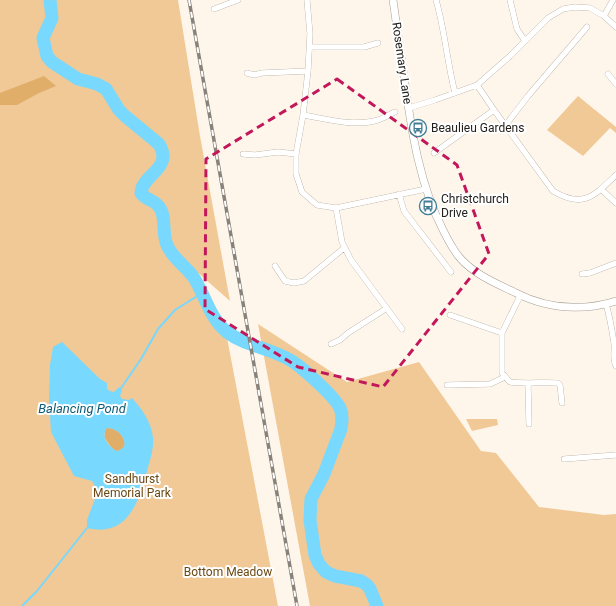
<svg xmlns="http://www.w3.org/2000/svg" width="616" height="606" viewBox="0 0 616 606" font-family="Roboto,sans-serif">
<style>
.green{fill:#f1c996}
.forest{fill:#e1ae6a}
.water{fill:#78d8fd;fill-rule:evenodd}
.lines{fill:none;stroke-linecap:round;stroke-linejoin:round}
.stream{stroke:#78d8fd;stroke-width:2}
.river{stroke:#78d8fd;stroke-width:13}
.minor-casing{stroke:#a59d93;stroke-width:6}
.tertiary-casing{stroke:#a59d93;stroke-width:8}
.minor{stroke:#fff;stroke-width:5.5}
.tertiary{stroke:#fff;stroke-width:7}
.rail-casing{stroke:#88827b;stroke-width:3.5}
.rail{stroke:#fff;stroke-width:2;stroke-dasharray:6;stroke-linecap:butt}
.marked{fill:none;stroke:#c2185b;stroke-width:3;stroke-dasharray:8 5;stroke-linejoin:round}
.labels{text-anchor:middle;stroke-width:4;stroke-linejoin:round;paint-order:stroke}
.street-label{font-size:12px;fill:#23201c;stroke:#fff}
.poi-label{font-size:12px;fill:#23201c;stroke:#fff;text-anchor:start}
.park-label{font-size:12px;fill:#6a4813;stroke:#fff}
.water-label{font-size:13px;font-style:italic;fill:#0d5d76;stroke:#fff}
</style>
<rect width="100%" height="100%" fill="#fff6eb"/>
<path class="green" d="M0 0H178L200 136 230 301 196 271 215 322 225 327 278 606H0Z
M578 96 616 127V133L610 128 583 156 547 130Z
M258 324 347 382 419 362 481 451 496 453 539 507 604 515 616 514V606H310Z
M466 419H497L498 425 472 431Z"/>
<path class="forest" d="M44 76 56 86 39 93 17 105H0V93Z
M107 428C120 427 134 448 116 451L112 448 105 438V431Z"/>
<path class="water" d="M62 342 100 379 107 383V389L110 391 114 392 119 387 122 390 120 396 122 399 129 400 132 398C142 409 152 423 153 438 154 449 150 460 147 471 139 502 127 538 87 528V520L98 491 92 481 74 476 51 432 49 398 50 365 53 347ZM107 428C120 427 134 448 116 451 109 446 100 437 107 428Z"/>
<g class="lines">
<path class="stream" d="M119 391 141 359 158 329 175 310 202 293
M22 606 37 591 87 528"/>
<path class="river" d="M50 0 52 18 43 38 47 56 52 62 78 79 97 84 106 89 119 110 125 116 159 144C174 169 142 174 141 193 146 201 156 199 161 210 166 219 162 234 167 245 172 258 186 266 194 278 205 295 210 319 227 332 245 346 270 348 290 360 301 366 335 397 340 408 343 415 342 422 341 429L324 474 311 499 310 520 315 555 319 564 326 572 335 576 361 581 367 585 370 589 377 606"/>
<g class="minor-casing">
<path id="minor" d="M307 0 310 34 308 71 303 115 296 154V174L302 192 317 205 336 208 426 189
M436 0C445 31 447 62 455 93
M510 0 517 29 525 41
M214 9 238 0
M604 16 613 0
M310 47H364L378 43
M247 73 254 75 262 73 308 71
M608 74 616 84
M477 85 494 110 553 191C583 209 594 196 616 175
M409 108 435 100 477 85 510 56 548 18 563 9 575 7 590 8 604 16 616 27
M303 115C327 119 354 127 378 120 384 118 390 114 395 112
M505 126 528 96 587 27
M434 153 494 110
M243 154 255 155 278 152 296 154
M601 189 616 203
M399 194 404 211 451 272
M336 208 342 242 351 260 402 329
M275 266 285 281 294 283 304 281 344 248
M582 274 590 273 616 263
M520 296 502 333V373L510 382C526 384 542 382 558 383L560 385 562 403
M606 304C610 317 612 330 614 343 615 350 612 359 616 366
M450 315 502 333
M331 344 340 340 348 333 387 308
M528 384 529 424
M447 385 490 384 505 377
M564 459 616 455"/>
</g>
<g class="tertiary-casing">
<path id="tertiary" d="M393 0C397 28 401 56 405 84 412 134 420 185 443 230 448 240 453 250 460 258 474 274 495 283 514 292 547 309 580 312 616 301"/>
</g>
<use href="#minor" class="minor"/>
<use href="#tertiary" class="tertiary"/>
<g class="rail-casing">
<path id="rail" d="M189 0 297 606"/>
</g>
<use href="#rail" class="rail"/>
</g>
<path class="marked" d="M337 79 457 165 489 254 383 387 298 367 205 309 206 159Z"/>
<defs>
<g id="bus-ring" transform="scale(0.9)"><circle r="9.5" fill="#fff" stroke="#417d95" stroke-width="1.5"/><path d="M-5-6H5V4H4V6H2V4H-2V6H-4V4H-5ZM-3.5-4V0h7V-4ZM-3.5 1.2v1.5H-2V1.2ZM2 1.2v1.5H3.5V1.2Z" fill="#417d95"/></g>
</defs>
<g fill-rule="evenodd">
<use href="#bus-ring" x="418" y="128"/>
<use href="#bus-ring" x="428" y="206"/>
</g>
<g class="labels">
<g class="street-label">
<text transform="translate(402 63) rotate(82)" y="4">Rosemary Lane</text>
</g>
<g class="poi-label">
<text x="431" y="132">Beaulieu Gardens</text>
<text x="441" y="203">Christchurch<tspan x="441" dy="14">Drive</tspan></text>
</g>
<g class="park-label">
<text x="132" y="483">Sandhurst<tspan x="132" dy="14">Memorial Park</tspan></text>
<text x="228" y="576">Bottom Meadow</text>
</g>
<g class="water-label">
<text x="82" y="413">Balancing Pond</text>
</g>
</g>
</svg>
